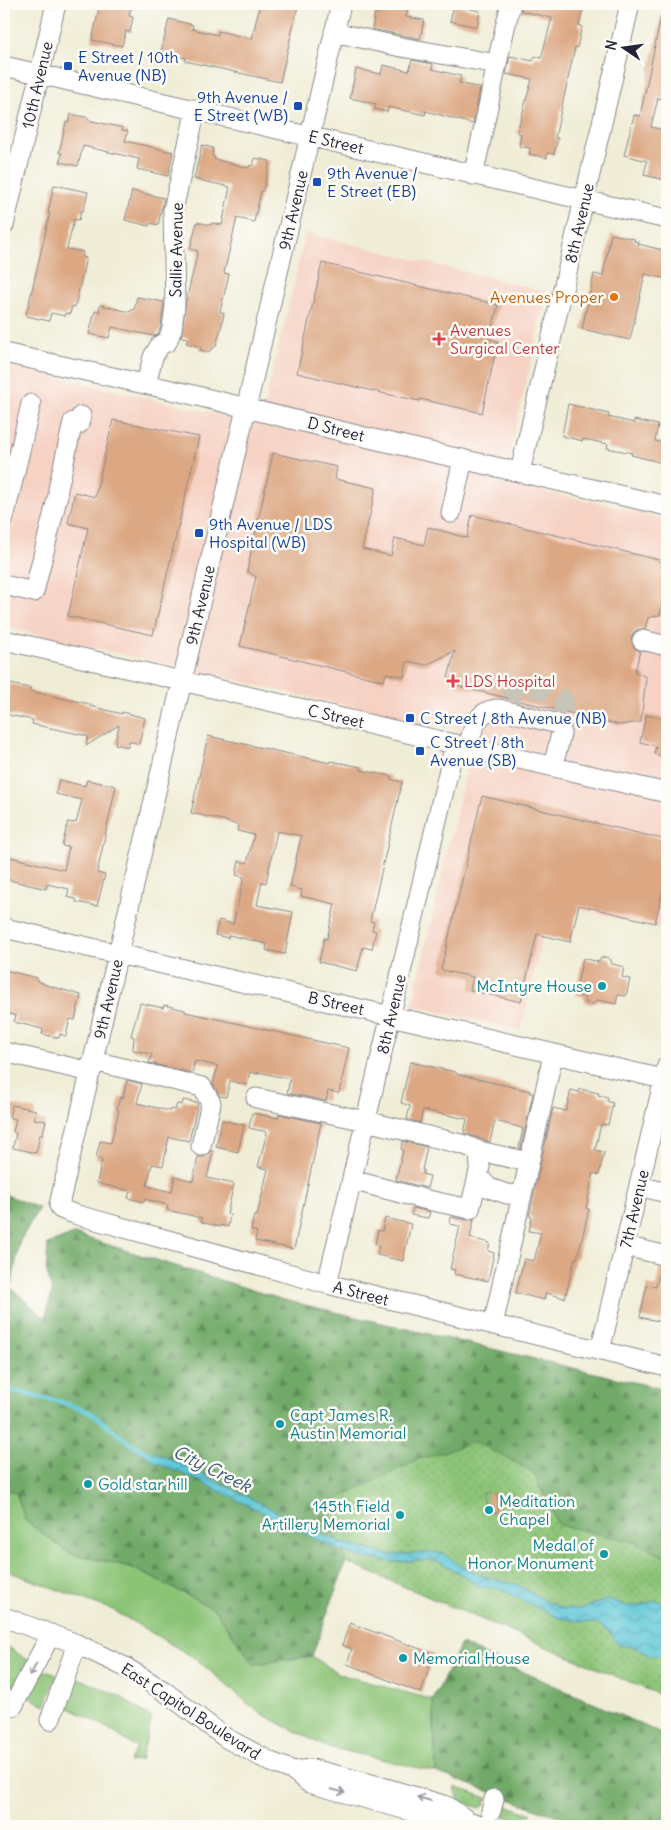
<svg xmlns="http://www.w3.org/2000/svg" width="671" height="1830" viewBox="0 0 671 1830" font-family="Delius,sans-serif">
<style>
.built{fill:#f6d2c4}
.grass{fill:#8cc477;stroke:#577359}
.forest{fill:url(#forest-firs);stroke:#4a6652}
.park{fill:url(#park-dots);stroke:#577359}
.water{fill:url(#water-waves);stroke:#40748a}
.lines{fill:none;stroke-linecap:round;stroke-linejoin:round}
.stream{stroke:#5dc7d8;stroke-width:4.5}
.building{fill:#dca783}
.minor-tunnel{stroke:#c7c4b8;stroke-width:19;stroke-dasharray:19 9;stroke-linecap:butt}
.minor-casing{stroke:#898889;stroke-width:21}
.minor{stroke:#fff;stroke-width:19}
.oneway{stroke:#9c9ca7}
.transit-dot{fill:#1a4fb4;stroke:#fdfcf7;stroke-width:2}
.food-dot{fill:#e8710a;stroke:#fdfcf7;stroke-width:2}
.health-dot{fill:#e0444e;stroke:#fdfcf7;stroke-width:2}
.culture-dot{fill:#0f9aa8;stroke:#fdfcf7;stroke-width:2}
.labels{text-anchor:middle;stroke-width:5;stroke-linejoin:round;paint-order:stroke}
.transit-label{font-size:16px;fill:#164399;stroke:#fdfcf7;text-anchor:start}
.street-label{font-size:16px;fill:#22223b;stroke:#fdfcf7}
.food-label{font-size:16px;fill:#c56008;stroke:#fdfcf7;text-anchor:end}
.health-label{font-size:16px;fill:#be3a42;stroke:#fdfcf7;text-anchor:start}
.culture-label{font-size:16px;fill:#0d838f;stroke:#fdfcf7;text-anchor:start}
.water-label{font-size:18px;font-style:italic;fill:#375c72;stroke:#fdfcf7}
</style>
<defs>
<pattern id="forest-firs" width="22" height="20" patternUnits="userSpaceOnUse" patternTransform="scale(1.25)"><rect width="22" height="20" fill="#71aa68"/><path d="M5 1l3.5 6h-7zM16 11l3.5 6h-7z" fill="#5c8a57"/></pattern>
<pattern id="park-dots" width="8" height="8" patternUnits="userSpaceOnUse" patternTransform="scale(1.25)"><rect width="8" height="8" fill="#8cc477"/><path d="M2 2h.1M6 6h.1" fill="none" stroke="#78a868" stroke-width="1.8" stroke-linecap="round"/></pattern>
<pattern id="water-waves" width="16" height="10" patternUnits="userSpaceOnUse" patternTransform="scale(1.25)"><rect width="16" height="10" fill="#5dc7d8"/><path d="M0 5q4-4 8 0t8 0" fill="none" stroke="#4ca1b0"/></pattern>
</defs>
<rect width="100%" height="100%" fill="#fdfcf7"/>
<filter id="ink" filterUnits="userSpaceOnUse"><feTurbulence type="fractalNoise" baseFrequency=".02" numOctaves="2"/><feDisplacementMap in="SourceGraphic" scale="10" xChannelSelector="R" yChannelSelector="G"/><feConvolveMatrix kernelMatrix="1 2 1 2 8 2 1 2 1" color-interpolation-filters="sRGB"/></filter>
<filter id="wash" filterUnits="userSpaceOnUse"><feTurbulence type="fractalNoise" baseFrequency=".0096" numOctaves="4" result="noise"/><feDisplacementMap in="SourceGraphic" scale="20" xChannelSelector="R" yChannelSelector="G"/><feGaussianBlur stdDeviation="1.12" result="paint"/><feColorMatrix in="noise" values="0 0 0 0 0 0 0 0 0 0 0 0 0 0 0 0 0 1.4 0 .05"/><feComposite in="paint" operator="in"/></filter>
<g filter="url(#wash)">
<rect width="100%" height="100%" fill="#f0edd7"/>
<path class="built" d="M306 233 547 292 503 482 667 519V930L550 902 521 1030 412 1006 474 735 4 627V365L260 424Z"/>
<path class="grass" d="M4 1489 16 1493 25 1520 69 1553 131 1567 213 1608 254 1664 312 1656 339 1674 433 1700 436 1772 324 1746 258 1712 196 1659 113 1610 4 1570Z
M4 1644 32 1663 10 1694 14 1685 4 1681Z
M42 1670 57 1675 45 1706 27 1696Z
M76 1677 121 1697 152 1718 141 1760 129 1762 137 1748 101 1724 67 1707 62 1711 70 1678Z"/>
<path class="forest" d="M4 1194 39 1208 20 1241 11 1288 45 1318 52 1292 46 1269 48 1244 74 1234 284 1300 667 1390V1558L634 1542 558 1525 533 1472 327 1505 346 1562 312 1656 254 1664 213 1608 131 1567 69 1553 25 1520 16 1493 4 1489Z
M461 1644 667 1736V1826H583L436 1772 433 1700Z"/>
<path class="park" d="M476 1442 533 1472 558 1525 634 1542 667 1558V1698L346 1562 326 1505 417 1460Z
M455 1787 487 1798 485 1805 480 1808 459 1801Z
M502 1804 532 1814 520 1821 503 1816 501 1811Z"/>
<path class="water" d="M154 1452 199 1472 325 1536 346 1544 392 1555 434 1552 444 1554 458 1564 483 1576 518 1585 550 1603 564 1609H582L606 1600H611L627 1606H637L656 1600 664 1603 667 1608V1653C646 1660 652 1654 636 1648 631 1646 624 1646 619 1645L609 1632 599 1624 559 1618 513 1596 503 1589 481 1587 441 1562 428 1560 393 1562 362 1558 338 1550 201 1482 150 1460Z"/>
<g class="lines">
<path class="stream" d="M4 1389 61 1402 90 1412 130 1443 157 1458"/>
</g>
<g id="blocks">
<path class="building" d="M100 4H132L129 16 133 17 130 32 126 31 122 46 92 40Z
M260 4H295V5L298 6 280 82 185 61 186 58 161 52 169 19 193 25 192 29 218 35V31L252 39Z
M382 4H409L406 17 424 20 420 39 372 29 375 13H380Z
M522 4H584L579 26H582L577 48 575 47 555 138H558L554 154 547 153V158L529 154 530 148 519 146 521 134 517 133 532 79 506 74 510 56 533 61 535 56 541 58 552 18 521 11Z
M454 5 480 11 477 27 450 21Z
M662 12 667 13V100L658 98 651 127 667 131V171L665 180 644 175 647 161 624 155 634 115 640 116Z
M412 60 433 64 432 69 461 76 459 83 480 88 473 124 426 111 425 115 388 107 387 112 374 109 376 104 350 98 356 69 381 74 383 65 409 71Z
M71 114 89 118 88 120 123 128 122 130 128 131 125 141 173 152 168 176 137 169 139 159 83 146 78 166 60 162 62 153H59L66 122H69Z
M202 145 213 148 212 156 215 157 214 159 249 168 250 165 253 166 255 158 270 161 263 191H261L254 222 237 218 224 273 229 274 220 312 224 313 222 324 216 346 208 352 200 350 201 347 186 343 188 338 181 337 186 301 198 251 190 249 197 222 211 225 212 223 222 225 230 187 194 179Z
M54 185 88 192 83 211H81L79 220 74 219 67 249 83 252 82 257 86 258 75 307 72 306 70 314 65 313V316L51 313 49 321 26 316 50 213H48Z
M132 191 164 198 158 225 150 223 149 226 125 220Z
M611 234 635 239 634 241 639 242 638 244 667 251V279L645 274 630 340 582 329 594 274 603 276Z
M322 263 498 305 490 339 498 341 482 413 420 399V401L386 394 297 373Z
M137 297 164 302 161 326 158 334 154 336 112 327 109 338 89 334 95 311 99 312 100 305 130 312 131 310H134Z
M568 404 609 414 608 417 634 423V420L658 425 655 441 667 444V464L631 455 632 453 607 448 608 444 583 439V441L562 436Z
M113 420 199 437 153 635 68 616 88 528 68 523 75 492 95 497Z
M273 453 337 467 335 479 376 488 362 549 391 556 395 538 424 545 428 527 467 538 472 515 659 560 667 568V578L660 615 648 618 645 629H639L634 632 631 638 634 648 640 651 635 672 646 677 641 722 620 725 461 687 448 678 455 651 426 665 407 661 404 677 386 673 384 681 240 646 256 577 247 571Z
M10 684 30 688 29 691 90 704V706L122 714V712L145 718 139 744 129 741 128 747 115 744 119 725 86 746 88 736 32 724 33 720 4 714Z
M646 715 667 719V758L654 754 656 746 640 742Z
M208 736 330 763 331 761 361 767V770L391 776 390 779 402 782 370 921 374 922 372 930 376 931 372 949 363 947 357 971 319 962 324 938 327 939 335 904 301 896 302 890 290 887 301 836 277 831 266 883 262 882 257 905 293 912 285 954 266 950 267 944 229 935 228 938 215 935 219 920 233 924 244 877 236 875 239 861 247 863 254 835 237 831 238 825 227 822V821L191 813Z
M59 780 85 786 87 780 116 786 97 873 105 875 97 906 76 902V899L67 897 69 889 47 884 46 889 5 879 10 857 64 870 69 847 62 846 68 822 76 823 82 800 56 794Z
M482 796 667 840V872L655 923 579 905 570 942 537 934 521 1002 470 990 473 977 441 970Z
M606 957 611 960 612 964 624 967 622 977 630 979 626 996 618 995 616 1004 598 1000 593 1004 586 1003 584 997 575 994 583 958 599 962 601 958Z
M4 970 37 978V981L43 983V984L81 995 75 1020 70 1019 66 1036 60 1034 59 1038 42 1034 43 1029 14 1022 16 1016 4 1012Z
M140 1003 163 1008 164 1005 185 1010V1012L349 1048 339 1093 328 1091 326 1101 287 1093 290 1079 258 1072V1074L250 1072 247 1085 230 1081 226 1097 220 1096 213 1084 218 1066 195 1061 192 1073 149 1063 152 1054 133 1050 134 1037 131 1036Z
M410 1062 456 1072V1074L530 1091V1093H533L521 1149 519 1148 523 1129 519 1127 495 1121 490 1142 464 1133 467 1119 423 1110 420 1123 407 1119 410 1106 401 1103Z
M127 1080 142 1084 137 1103 170 1111 171 1109 175 1110 177 1104 182 1105 183 1100 198 1103 189 1141 169 1137 163 1166 152 1164 147 1186 172 1192 175 1176 193 1181 198 1157H205L211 1151H213L207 1178 234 1184 227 1214 230 1215 228 1227 220 1225V1227L201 1222 202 1218 167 1210 168 1205 144 1199V1202L128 1198 130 1191 97 1183 102 1159 96 1158 100 1141 111 1143 119 1110 117 1109 120 1097 123 1098Z
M580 1089 599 1093 598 1095 608 1097 607 1101 613 1103 608 1125 601 1124 595 1150 604 1152 599 1175 593 1173 586 1208 589 1209 577 1259 575 1258 565 1298 546 1293 544 1300 516 1293 524 1259 534 1261 541 1233 529 1231 532 1217 529 1216 553 1108 566 1111 571 1090 579 1092Z
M12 1105 36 1110 34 1119 46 1121 42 1135H40L36 1153 13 1148 16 1133 13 1132 16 1119 9 1118Z
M252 1113 278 1118 279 1114 321 1123 294 1249 255 1241 257 1232 251 1230 254 1215 257 1216 268 1169 258 1167 267 1132 249 1128Z
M222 1120 244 1125 238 1152 216 1147Z
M403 1141 427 1147 422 1170H424L422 1174 430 1176 427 1188 396 1180 403 1150 401 1149Z
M413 1208 430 1212 428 1218 411 1215Z
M451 1217 468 1220 474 1219 470 1238 490 1243 488 1251 494 1253 488 1281 454 1274 455 1270 450 1269 460 1226 450 1224Z
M385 1218 411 1224 403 1261 377 1255 379 1247 375 1245 378 1230 382 1231Z
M660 1266 667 1267V1323L640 1317 647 1285 656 1287Z
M487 1493 498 1494V1513H487Z
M350 1623 434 1654 421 1693 347 1664 352 1649 342 1645Z"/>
</g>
</g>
<g filter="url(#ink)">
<use href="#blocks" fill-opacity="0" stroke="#898889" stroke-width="1"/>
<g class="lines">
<path class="minor-tunnel" d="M510 699 517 687C531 686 552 690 563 699L564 712"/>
<g class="minor-casing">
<path id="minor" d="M341 4 59 1205 61 1209 74 1214 327 1284 667 1367
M334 32 401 47 497 64
M4 66 667 219
M473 175C487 118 496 60 511 4
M4 225 56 4
M4 353 185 393 369 438 667 506
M146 384 153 357 160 345 167 342 172 329 175 306 173 210 196 109
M520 472 630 4
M58 489 73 422 79 424 81 416
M451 513 463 459
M4 518 31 404
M4 585 34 592 58 495
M4 640 667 793
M642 640 667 646
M468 746C473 729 477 709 499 709L558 724 561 729V734L553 766
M4 928 391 1016 667 1080
M4 1052 91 1072
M94 1061 202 1087 211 1103 201 1146
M256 1098 366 1121 465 1145 479 1151 529 1162
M478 1176 489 1188 507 1194 522 1195
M352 1180 423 1199 470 1209 480 1167 479 1151
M639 1186 667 1193
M625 1246 667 1256
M327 1284 455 744
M493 1325 553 1055
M600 1351 667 1066
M4 1617 77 1644 125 1667 164 1691 226 1738 271 1762 294 1771 309 1783 443 1820 468 1821
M13 1706 51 1634
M50 1720 77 1644
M294 1771 312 1769 379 1786 447 1806 468 1821 484 1826
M491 1811 494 1799"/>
</g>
<use href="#minor" class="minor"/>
</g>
<defs><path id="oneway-shaft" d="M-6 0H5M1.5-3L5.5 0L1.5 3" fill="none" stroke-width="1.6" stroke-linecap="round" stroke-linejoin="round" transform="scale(1.25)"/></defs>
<g class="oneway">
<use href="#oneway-shaft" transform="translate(33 1670) rotate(120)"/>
<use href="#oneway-shaft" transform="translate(338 1791) rotate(15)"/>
<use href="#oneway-shaft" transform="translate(424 1799) rotate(-164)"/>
</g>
</g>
<g class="transit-dot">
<rect x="63" y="61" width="10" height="10" rx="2.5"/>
<rect x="293" y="101" width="10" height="10" rx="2.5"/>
<rect x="312" y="177" width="10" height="10" rx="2.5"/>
<rect x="194" y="528" width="10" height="10" rx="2.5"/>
<rect x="405" y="713" width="10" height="10" rx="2.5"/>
<rect x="415" y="746" width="10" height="10" rx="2.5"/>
</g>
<circle class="food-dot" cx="614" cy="297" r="5"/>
<g class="health-dot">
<path d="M436.5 331.5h5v5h5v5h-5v5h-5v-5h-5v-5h5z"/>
<path d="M450.5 673.5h5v5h5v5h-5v5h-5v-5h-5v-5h5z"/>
</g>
<g class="culture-dot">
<circle cx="602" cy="986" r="5"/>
<circle cx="280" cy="1424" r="5"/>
<circle cx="88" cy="1484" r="5"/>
<circle cx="489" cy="1510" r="5"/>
<circle cx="400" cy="1515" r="5"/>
<circle cx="604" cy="1554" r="5"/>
<circle cx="403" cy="1658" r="5"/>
</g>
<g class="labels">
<g class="transit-label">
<text x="78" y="63">E Street / 10th<tspan x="78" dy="18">Avenue (NB)</tspan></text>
<text x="288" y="103" text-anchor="end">9th Avenue /<tspan x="288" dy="18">E Street (WB)</tspan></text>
<text x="327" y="179">9th Avenue /<tspan x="327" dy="18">E Street (EB)</tspan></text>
<text x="209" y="530">9th Avenue / LDS<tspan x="209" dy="18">Hospital (WB)</tspan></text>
<text x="420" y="724">C Street / 8th Avenue (NB)</text>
<text x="430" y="748">C Street / 8th<tspan x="430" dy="18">Avenue (SB)</tspan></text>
</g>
<g class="street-label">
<text transform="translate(37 85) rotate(-77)" y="6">10th Avenue</text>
<text transform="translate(336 142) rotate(13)" y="6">E Street</text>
<text transform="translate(293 210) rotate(-77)" y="6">9th Avenue</text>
<text transform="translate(579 223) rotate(-77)" y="6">8th Avenue</text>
<text transform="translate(176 250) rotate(-89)" y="6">Sallie Avenue</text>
<text transform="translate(336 429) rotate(14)" y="6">D Street</text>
<text transform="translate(200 605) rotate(-77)" y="6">9th Avenue</text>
<text transform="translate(336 716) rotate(13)" y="6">C Street</text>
<text transform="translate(108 999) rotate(-77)" y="6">9th Avenue</text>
<text transform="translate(336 1003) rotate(13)" y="6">B Street</text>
<text transform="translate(391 1014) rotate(-77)" y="6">8th Avenue</text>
<text transform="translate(634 1209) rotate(-77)" y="6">7th Avenue</text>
<text transform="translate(361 1293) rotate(14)" y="6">A Street</text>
<text transform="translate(191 1711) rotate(33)" y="6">East Capitol Boulevard</text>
</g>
<g class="food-label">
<text x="604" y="303">Avenues Proper</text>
</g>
<g class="health-label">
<text x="450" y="336">Avenues<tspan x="450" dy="18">Surgical Center</tspan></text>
<text x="464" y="687">LDS Hospital</text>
</g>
<g class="culture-label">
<text x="592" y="992" text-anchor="end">McIntyre House</text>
<text x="290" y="1421">Capt James R.<tspan x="290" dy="18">Austin Memorial</tspan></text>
<text x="98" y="1490">Gold star hill</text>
<text x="499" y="1507">Meditation<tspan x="499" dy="18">Chapel</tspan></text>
<text x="390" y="1512" text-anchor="end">145th Field<tspan x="390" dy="18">Artillery Memorial</tspan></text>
<text x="594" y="1551" text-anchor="end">Medal of<tspan x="594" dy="18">Honor Monument</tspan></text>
<text x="413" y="1664">Memorial House</text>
</g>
<g class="water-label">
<text transform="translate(212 1469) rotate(26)" y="6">City Creek</text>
</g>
</g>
<rect width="671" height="1830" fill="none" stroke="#fdfcf7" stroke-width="20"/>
<g transform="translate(624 48) rotate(283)" stroke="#fdfcf7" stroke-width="4" paint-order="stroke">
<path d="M0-4L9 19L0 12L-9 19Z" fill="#22223b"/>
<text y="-8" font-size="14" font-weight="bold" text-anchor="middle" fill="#22223b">N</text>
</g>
</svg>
